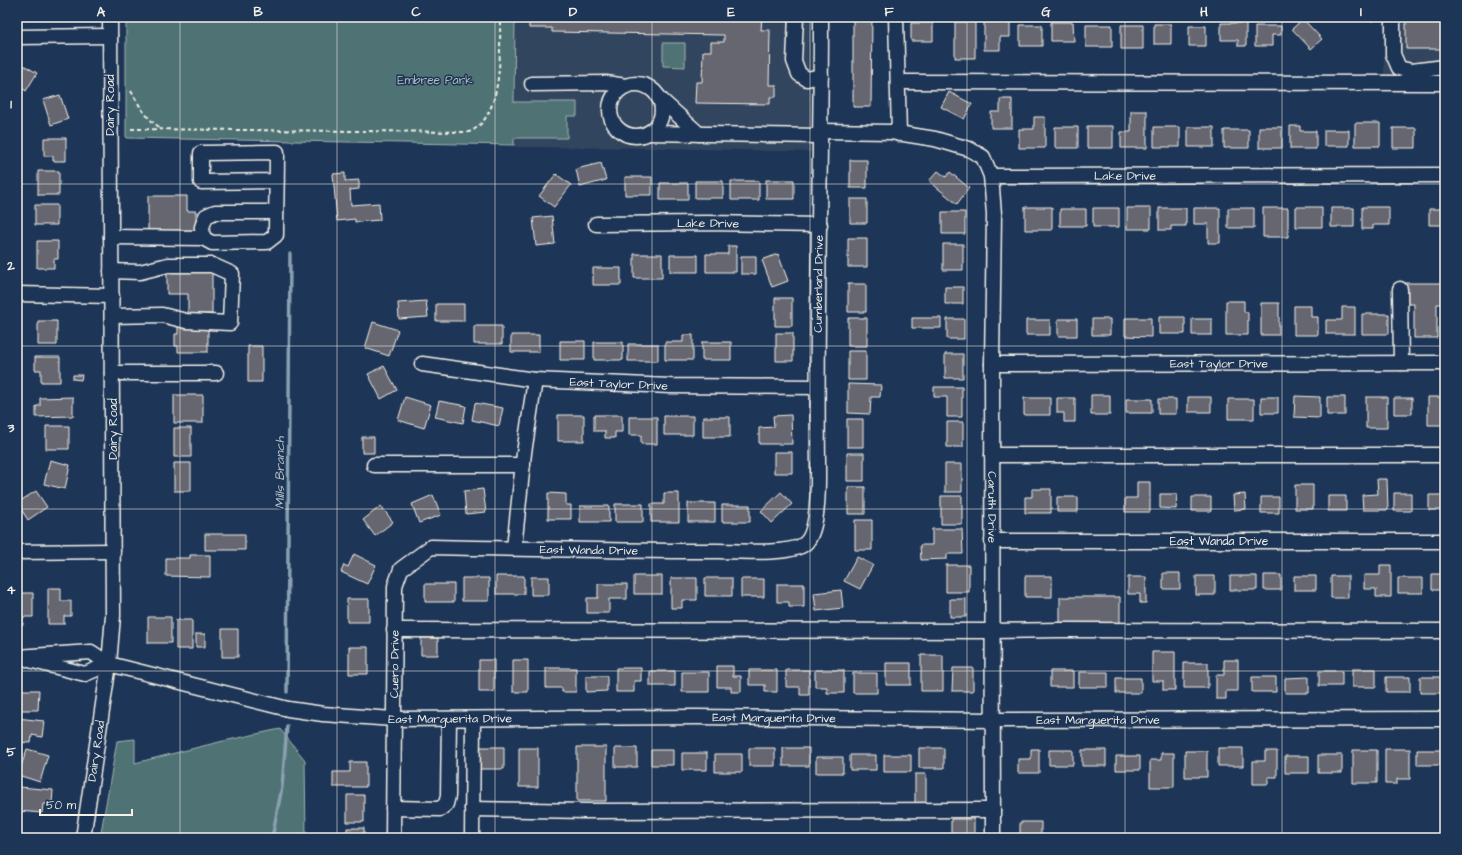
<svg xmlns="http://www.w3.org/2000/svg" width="1462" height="855" viewBox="0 0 1462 855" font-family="'Architects Daughter',sans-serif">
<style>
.built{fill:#33445e}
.green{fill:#507374;stroke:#a2b2ae}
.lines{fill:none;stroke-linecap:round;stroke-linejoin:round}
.stream{stroke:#8aa1b1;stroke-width:3.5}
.building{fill:#666670;stroke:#f4f1e8}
.minor-casing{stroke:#f4f1e8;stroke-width:17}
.path{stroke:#f4f1e8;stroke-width:2;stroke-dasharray:4 3;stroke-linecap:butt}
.minor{stroke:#1d3557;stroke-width:14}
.grid{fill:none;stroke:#f4f1e8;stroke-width:1;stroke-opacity:0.55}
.labels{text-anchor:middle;stroke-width:3;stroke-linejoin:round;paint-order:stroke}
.park-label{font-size:12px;fill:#b2bfba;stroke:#1d3557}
.street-label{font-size:12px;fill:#f4f1e8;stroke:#1d3557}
.water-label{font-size:13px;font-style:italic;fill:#b6c2c8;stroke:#1d3557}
.neatline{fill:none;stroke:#f4f1e8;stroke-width:1.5}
.grid-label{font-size:13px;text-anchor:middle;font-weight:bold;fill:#f4f1e8}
</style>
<rect width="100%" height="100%" fill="#1d3557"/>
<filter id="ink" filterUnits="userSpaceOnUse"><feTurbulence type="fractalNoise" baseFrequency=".025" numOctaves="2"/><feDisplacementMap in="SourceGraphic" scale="8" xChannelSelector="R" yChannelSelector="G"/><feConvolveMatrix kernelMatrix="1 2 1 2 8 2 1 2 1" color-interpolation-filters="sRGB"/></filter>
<g filter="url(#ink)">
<path class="built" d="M515 17H811L813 152 664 148 514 147Z
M1384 17H1445V85H1384Z"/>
<path class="green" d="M126 17H515L514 102H577V116H567V138H514V145L126 138Z
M663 43H685V67L663 66Z
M280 729 305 760 306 838H100L117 741 135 739V763L219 742Z"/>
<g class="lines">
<path class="stream" d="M287 692 290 254
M270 838 273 833 282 787 287 726"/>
</g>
<path class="building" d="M529 17H762L761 30H770L769 85H776V97H770V104L695 103 696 82H702L703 51H711V42H724V35L552 32V28H529Z
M853 17H872L871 107H853Z
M1355 17H1374L1373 21Z
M1406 17H1445V49H1406Z
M1303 19 1322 39 1311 49 1292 29Z
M955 22H975V58H955Z
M984 22H1010V37H1000V50H984Z
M1051 22H1073L1074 41H1051Z
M911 23H933V41H911Z
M1221 23H1246V46H1238V40H1221Z
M1154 24H1171V44H1154Z
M1020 25H1042V46H1020Z
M1086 25H1112V47H1086Z
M1121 25H1143V49H1121Z
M1189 26H1206V46H1189Z
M1255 26H1281V35H1272V46H1255Z
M20 63 37 73 26 91 17 85V68Z
M949 92 972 104 964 119 941 107Z
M60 95 68 119 51 125 43 100Z
M1000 99H1012V128H991V112H1000Z
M1131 111H1147V148H1121V132H1131Z
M1034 117H1045V148H1019V129H1034Z
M1355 123H1380V146H1355Z
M1087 126H1113V148H1087Z
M1290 126H1300V131H1316V149H1290Z
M1055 127H1078V148H1055Z
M1154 127H1180V147H1154Z
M1188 127H1214V147H1188Z
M1259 127H1282V148H1259Z
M1393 128H1416V148H1393Z
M1224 130H1249V148H1224Z
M1324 130H1349V146H1324Z
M44 138H66V161H53V156H44Z
M850 160H867V188H850Z
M601 163 606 180 580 187 576 169Z
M38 171H59V195H38Z
M938 171 946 177 950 172 969 188 957 204 929 181Z
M345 173V181L359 180V189L350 190 351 205 379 203 380 220 355 222V219L337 221 333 174Z
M556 174 571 185 554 207 539 196Z
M625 177H652V195H625Z
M766 180H794V199H766Z
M695 181H723V198H695Z
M731 181H759V200H731Z
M660 183H688V200H660Z
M148 196H187V211H196V232L148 231Z
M850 199H867V223H850Z
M35 205H57V225H35Z
M1025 207H1052V230H1025Z
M1296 207H1322V227H1296Z
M1362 207H1389V225H1373V229H1362Z
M1093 208H1119V227H1093Z
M1127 208H1151V229H1127Z
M1159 208H1186V226H1171V230H1159Z
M1194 208H1220V243H1208V224H1194Z
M1228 208H1254V228H1228Z
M1263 208H1288V237H1263Z
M1331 208H1354V227H1331Z
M1060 209H1086V226H1060Z
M1429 209H1445V225H1429Z
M942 212H965V234H942Z
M552 216 555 244 536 246 533 218Z
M848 238H867V267H848Z
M37 241H58V259H54V268H37Z
M943 244H963V270H943Z
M728 246H736V272H706V254H728Z
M634 254H662V278H634Z
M778 254 788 281 772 287 762 260Z
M670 255H698V272H670Z
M741 256H756V274H741Z
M593 268H621V285H593Z
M167 269H212V314H188V294H167Z
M1404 283H1444V304H1437V338H1414V304H1404Z
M848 284H866V312H848Z
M945 287H963V304H945Z
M775 298H792V326H775Z
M426 301 428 317 399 319 398 303Z
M1226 301H1244V312H1248V335H1226Z
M1261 303H1279V335H1261Z
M436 304H464V321H436Z
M1294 306H1311V317H1318V335H1294Z
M1342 307H1355V334H1326V320H1342Z
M1362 314H1389V334H1362Z
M1159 317H1185V334H1159Z
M848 318H867V346H848Z
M912 318H941V328H912Z
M1125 318H1151V337L1125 336Z
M947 319H964V339H947Z
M1058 319H1077V336H1058Z
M1092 319H1110V335H1092Z
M1192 319H1212V335H1192Z
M1026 320H1050V335H1026Z
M38 321H57V345H38Z
M373 322 398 330 389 356 365 348Z
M474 326H502V344H474Z
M178 327H208V352H178V346H175V334H178Z
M776 333H793V361H776Z
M511 335H539V352H511Z
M683 335H693V360H665V342H683Z
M560 341H585V360H560Z
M594 342H623V360H594Z
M702 342H731V360H702Z
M628 344H658V361H628Z
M248 346H262V382H248Z
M848 351H866V380H848Z
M945 354H963V378H945Z
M35 357H60V382H41V370H35Z
M384 366 397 390 381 399 368 374Z
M73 375H82L81 380 73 379Z
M848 384 881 385 880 397H871L870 414 848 413Z
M934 387H962V417H947V397H934Z
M174 395H203V423H174Z
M1091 395H1110V415H1091Z
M1295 396 1320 397V418L1294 417Z
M73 397V416L36 417V406H40V398Z
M405 397 431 405 424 428 398 420Z
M1188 397H1211V412H1188Z
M1261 397H1278V413H1261Z
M1327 397H1345V415H1327Z
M1366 397H1387V428H1366Z
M1428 397H1445V425H1428Z
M1024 398H1050V415H1024Z
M1057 398H1075V422H1064V413H1057Z
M1394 398H1412V414H1394Z
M1126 399H1152V413H1126Z
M1158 399H1176V414H1158Z
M1228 399H1254V419H1228Z
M439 401 466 406 463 423 435 417Z
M475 403 503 408 499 426 472 420Z
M558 415H584V441H558Z
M594 415H622V432H615V438H605V431H594Z
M791 415 792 444H759V428L774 427 773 416Z
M664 416H693V435H664Z
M629 417H657V444H641V435H629Z
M703 417H730V437H703Z
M847 419H863V447H847Z
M947 422H963V447H947Z
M46 426H69V449H46Z
M174 428H191V457H174Z
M362 437H374V453H362Z
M774 452H792V473H774Z
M847 453H864V481H847Z
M50 460 70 465 65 489 44 484Z
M174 463H191V491H174Z
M945 464H962V492H945Z
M1377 479H1387L1388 510H1363L1362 495 1378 494Z
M1137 482H1150V512H1125V498H1137Z
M1295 485H1313V509H1295Z
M848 487H865V514H848Z
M483 489 486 512 466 514 464 491Z
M1032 489H1051V513H1025V497H1032Z
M36 491 47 507 28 520 17 503Z
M781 492 792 504 772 523 761 511Z
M548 493 566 494V505H571V519H548Z
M664 493H679V522H651V504H664Z
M1394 493H1411V511H1394Z
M1160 494H1177L1176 509 1160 508Z
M1245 494 1246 509 1234 510 1233 495Z
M433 495 441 515 419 523 412 504Z
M1429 495H1445V510H1429Z
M941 496H962V524H941Z
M1328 496H1346V511H1328Z
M1057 497H1078V512H1057Z
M1192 497H1211V511H1192Z
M1261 497H1279V513H1261Z
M688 503H715V522H688Z
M615 504H643V522H615Z
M722 505H750V522H722Z
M381 506 393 522 375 536 363 520Z
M580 506H609V522H580Z
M855 520H872V550H855Z
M932 529H962L963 554H947V559L921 560 920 545H932Z
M205 534H245V550H205Z
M354 554 376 565 367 584 341 572 344 565 348 567Z
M190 555H210V577L166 576V558H190Z
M857 557 873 565 860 589 844 581Z
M946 565H969V592H946Z
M1380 565H1391V597H1376V589H1364V575H1380Z
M1163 573H1180V589H1163Z
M1432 574H1445V601H1443V590H1432Z
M1264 575H1281V590H1264Z
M496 576H524V594H496Z
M634 576H662V594H634Z
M1025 576H1052V597H1025Z
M1196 576H1215V595H1196Z
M1230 576H1257V590H1230Z
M1294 576H1316V590H1294Z
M1331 576H1348V598H1331Z
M531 577H549V595H531Z
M1128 577H1146V603H1140V594H1128Z
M462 578H489V601H462Z
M671 578H697V600H682V608H671Z
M705 578H732V596H705Z
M1398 578H1423V593H1398Z
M741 579H764V597H741Z
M425 584H454V602H425Z
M598 584H627V599H609V613H587V598H598Z
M777 584H804V607H789V602H777Z
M48 588H61V601H71V616H64V624H48Z
M841 590 843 608 816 611 814 593Z
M17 593H33V617H23V625H17Z
M1060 597H1120V623H1060Z
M347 599H369V622H347Z
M950 599H966V617H950Z
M148 617H171V643H148Z
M176 620H192V649H176Z
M222 629H238V657H222Z
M196 634H205V647H196Z
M421 638H438V655H421Z
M349 647H368V674H349Z
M1152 652H1175V690H1163V681H1152Z
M921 655H943V691H921Z
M479 660H494V692H479Z
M513 660H528V692H513Z
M1224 660H1238V691H1226V699H1216V675H1224Z
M886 663H911V685H886Z
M1184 663H1208V688H1184Z
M717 666H733V676H741V692H731V687H717Z
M546 668H576V692H562V688H546Z
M616 668H641V681H634V692H616Z
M953 668H973V691H952Z
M1352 669H1376V687H1352Z
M749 670H777V692H765V685H749Z
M786 670H809V695H800V687H786Z
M815 670H844V693H827V687H815Z
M650 671H675V686H650Z
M1050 671H1073V687H1050Z
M1319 671H1342V686H1319Z
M682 672H709V692H682Z
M1079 672H1108V687H1079Z
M853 673H877V693H853Z
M586 676H607V691L586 692Z
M1252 677H1276V692H1252Z
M1309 677V693H1285V678Z
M1386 677H1410V692H1386Z
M1420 677H1444V693H1420Z
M1116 678H1141V693H1116Z
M17 690H39L38 710H17Z
M17 718 44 721 42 737 32 735 31 743 17 742Z
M480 747H504V769H480Z
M577 747H606V801H577Z
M519 748H538V787H519Z
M615 748H637V767H615Z
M749 748H775V766H749Z
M783 748H809V766H783Z
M919 748H944V768H919Z
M1218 748H1243V766H1218Z
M27 749 48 755 40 782 18 775Z
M1031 749H1039V773H1018V759H1031Z
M1385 749H1410V779H1397V784H1385Z
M651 750H673V765H651Z
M1049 750H1073V765H1049Z
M1082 750H1106V766H1082Z
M1353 750H1377V783H1353Z
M1417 750H1443V765H1417Z
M1185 751H1207V777H1185Z
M1265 751H1277V777H1268V784H1253V761H1265Z
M682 753H707V770H682Z
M1161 753H1174V787H1150V760H1161Z
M715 754H742V772H715Z
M850 755H876V770H850Z
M884 755H911V772H884Z
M1318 755H1342V773H1318Z
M1116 756H1140V770H1116Z
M1285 756H1309V773H1285Z
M816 757H843V773H816Z
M350 762H366V787H333V772H350Z
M915 774H926V804H915Z
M20 787 53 790 52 804H43L42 813 18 811Z
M347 795H364V822H347Z
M951 819H974V838H951Z
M1020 822H1041V838H1020Z
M347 828H364V838H347Z
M1114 836 1127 837V838H1114Z"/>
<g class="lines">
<g class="minor-casing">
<g id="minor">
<path d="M796 17 794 61 799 74 807 79 821 76"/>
<path d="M896 17 899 134"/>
<path d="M1393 17V54L1399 68 1411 71 1445 67"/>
<path d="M17 37 110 36"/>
<path d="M906 82 1445 83"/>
<path d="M532 84 606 83 626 86"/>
<circle cx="636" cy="110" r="26"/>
<path d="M658 97 699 134"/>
<path id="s1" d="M821 131 891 132 935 139 969 149 983 157 991 176 994 214 992 364 993 838"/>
<path d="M648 133 820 136"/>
<path id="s2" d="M991 176 1445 175"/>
<path id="s3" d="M596 224 707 223 820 225"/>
<path d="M111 237 203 238 212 243 267 242 276 235C276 208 277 180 277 152L201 153V182L277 181"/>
<path d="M203 238 202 227 206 216 215 212H276"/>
<path d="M111 271 140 272 168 265H212L232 274 230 323 186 321 162 315 112 316"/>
<path d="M1400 289 1401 363"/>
<path d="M17 294 112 296"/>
<path id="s4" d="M422 364 535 380 670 386 817 387"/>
<path id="s5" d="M992 364 1445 363"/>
<path d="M112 373H216"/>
<path d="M992 455H1445"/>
<path d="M374 465H523"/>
<path id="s6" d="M992 541H1445"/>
<path d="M514 548 524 453 535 380"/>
<path d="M17 552 113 551"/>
<path d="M394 630 992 631 1060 630 1445 631"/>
<path id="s7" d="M17 657 91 652 109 664 288 709 323 714 393 719 696 717 992 720 1445 719"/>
<path d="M29 660 85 674 109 664"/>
<path d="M393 808 440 809 446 804 448 796 449 719"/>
<path d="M472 809 585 811 993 810"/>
<path id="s8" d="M83 838 109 664 113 616 110 17"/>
<path id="s9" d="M393 838 395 586 401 569 431 547C526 549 622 551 717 551 738 551 786 555 803 545 820 535 818 481 818 462 816 314 821 165 821 17"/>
<path d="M472 838 473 719"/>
</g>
</g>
<path class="path" d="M131 91C139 105 147 120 161 128
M131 129 469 132C504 118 500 48 500 17"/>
<use href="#minor" class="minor"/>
</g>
</g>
<path class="grid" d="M180 17V838M337 17V838M495 17V838M652 17V838M810 17V838M967 17V838M1125 17V838M1282 17V838M17 184H1445M17 346H1445M17 509H1445M17 671H1445"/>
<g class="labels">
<g class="park-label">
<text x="435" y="84">Embree Park</text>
</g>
<g class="street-label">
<text transform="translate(110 105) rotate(-90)" y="4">Dairy Road</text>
<text dy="4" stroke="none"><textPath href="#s2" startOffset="134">Lake Drive</textPath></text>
<text dy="4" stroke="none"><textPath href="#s3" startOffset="112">Lake Drive</textPath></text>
<text dy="4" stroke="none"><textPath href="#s9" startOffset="945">Cumberland Drive</textPath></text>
<text dy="4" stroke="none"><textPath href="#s5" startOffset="227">East Taylor Drive</textPath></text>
<text dy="4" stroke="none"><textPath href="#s4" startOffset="198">East Taylor Drive</textPath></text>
<text transform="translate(113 429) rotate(-90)" y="4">Dairy Road</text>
<text dy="4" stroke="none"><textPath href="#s1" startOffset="518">Caruth Drive</textPath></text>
<text dy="4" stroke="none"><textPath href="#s6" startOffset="227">East Wanda Drive</textPath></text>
<text dy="4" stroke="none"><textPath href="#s9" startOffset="465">East Wanda Drive</textPath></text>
<text dy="4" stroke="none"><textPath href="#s9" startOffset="174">Cuero Drive</textPath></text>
<text dy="4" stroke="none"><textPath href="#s7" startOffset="443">East Marguerita Drive</textPath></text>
<text dy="4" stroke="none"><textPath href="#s7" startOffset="767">East Marguerita Drive</textPath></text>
<text dy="4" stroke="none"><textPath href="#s7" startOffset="1091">East Marguerita Drive</textPath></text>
<text dy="4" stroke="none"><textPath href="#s8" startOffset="88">Dairy Road</textPath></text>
</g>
<g class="water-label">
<text transform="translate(279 473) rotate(-90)" y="5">Mills Branch</text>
</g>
</g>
<rect width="1462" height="855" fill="none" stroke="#1d3557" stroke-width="44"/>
<path d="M40 809v6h92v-6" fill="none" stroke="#f4f1e8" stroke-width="2"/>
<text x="46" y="809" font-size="12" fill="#f4f1e8" stroke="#1d3557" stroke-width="3" paint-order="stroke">50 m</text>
<rect x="22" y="22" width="1418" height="811" class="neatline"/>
<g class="grid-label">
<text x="101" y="16">A</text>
<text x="258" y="16">B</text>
<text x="416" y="16">C</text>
<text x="573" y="16">D</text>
<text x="731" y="16">E</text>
<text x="889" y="16">F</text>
<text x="1046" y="16">G</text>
<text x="1204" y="16">H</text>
<text x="1361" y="16">I</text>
<text x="11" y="108">1</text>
<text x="11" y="270">2</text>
<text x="11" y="432">3</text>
<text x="11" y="594">4</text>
<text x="11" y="756">5</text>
</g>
</svg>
